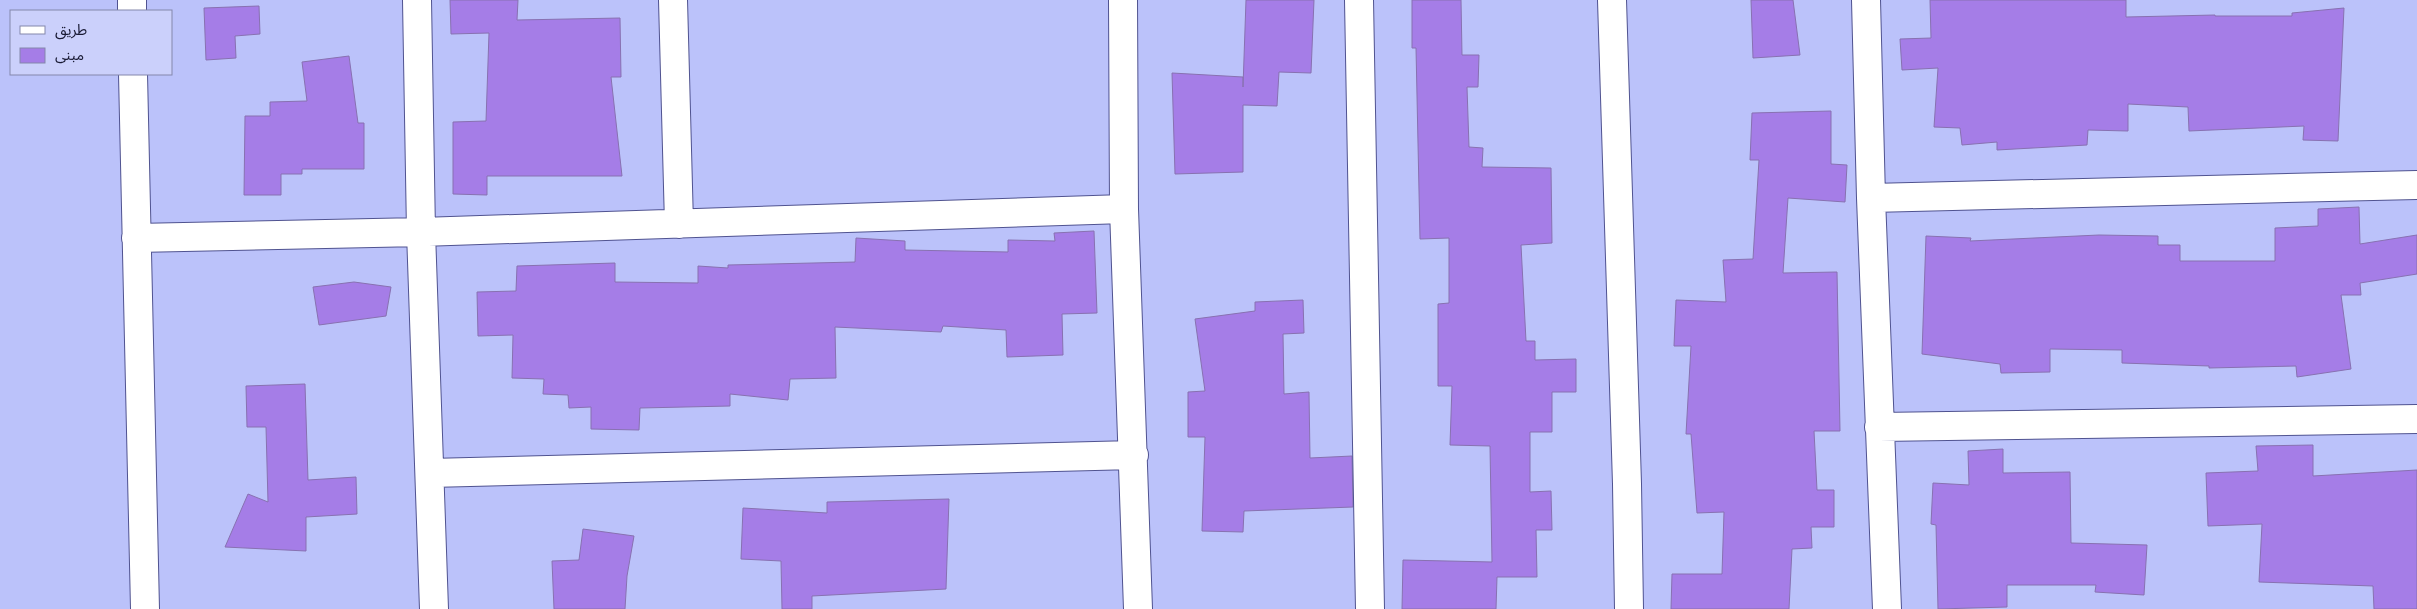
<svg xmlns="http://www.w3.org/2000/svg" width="2417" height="609" font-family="'Open Sans','Noto Sans Arabic',sans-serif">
<rect width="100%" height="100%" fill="#bbc2fa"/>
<path fill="#a57de7" stroke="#8871b1" d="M 450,0 L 518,0 L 517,20 L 620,18 L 621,77 L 611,77 L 622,176 L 487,176 L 487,195 L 453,194 L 453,122 L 486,121 L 489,33 L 451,34 Z
M 1246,0 L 1314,0 L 1311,73 L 1279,72 L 1277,106 L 1243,105 L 1243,172 L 1175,174 L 1172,73 L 1243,77 L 1243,87 Z
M 1412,0 L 1461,0 L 1462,55 L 1479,55 L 1478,87 L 1467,87 L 1469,147 L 1483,148 L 1482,167 L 1551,168 L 1552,243 L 1521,245 L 1526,341 L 1535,341 L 1535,360 L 1576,359 L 1576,392 L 1552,392 L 1552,432 L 1530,432 L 1530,492 L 1551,491 L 1552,530 L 1536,530 L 1537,577 L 1497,577 L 1496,609 L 1402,609 L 1403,560 L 1492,562 L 1490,446 L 1450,445 L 1452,386 L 1438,386 L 1438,304 L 1449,303 L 1449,238 L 1420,239 L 1416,48 L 1412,48 Z
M 1751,0 L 1793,0 L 1800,55 L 1753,58 Z
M 1930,0 L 2126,0 L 2126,17 L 2215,15 L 2215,16 L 2292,16 L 2292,13 L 2344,8 L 2338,141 L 2303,140 L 2304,126 L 2189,131 L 2188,107 L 2128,104 L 2128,131 L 2088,130 L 2087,145 L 1997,150 L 1997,142 L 1962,145 L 1960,128 L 1934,127 L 1938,68 L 1902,70 L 1900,39 L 1931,38 Z
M 259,6 L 260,34 L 235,36 L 236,58 L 206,60 L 204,8 Z
M 349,56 L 358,123 L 364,123 L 364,169 L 302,169 L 302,174 L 281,174 L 281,195 L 244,195 L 245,116 L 270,116 L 270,102 L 307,101 L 302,62 Z
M 1831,111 L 1831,164 L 1847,165 L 1845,202 L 1788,198 L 1783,273 L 1837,272 L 1840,431 L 1814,431 L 1817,490 L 1834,490 L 1834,527 L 1811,527 L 1812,548 L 1792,549 L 1789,609 L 1671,609 L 1672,574 L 1722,574 L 1724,512 L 1697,513 L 1691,434 L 1686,434 L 1691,346 L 1674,346 L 1676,300 L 1726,302 L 1723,260 L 1753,259 L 1759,160 L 1750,160 L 1752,113 Z
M 2359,207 L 2360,244 L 2417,235 L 2417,274 L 2360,283 L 2361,295 L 2341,295 L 2351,369 L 2297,377 L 2296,366 L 2209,368 L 2209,366 L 2122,363 L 2122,350 L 2050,349 L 2050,372 L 2001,373 L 2000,364 L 1922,354 L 1926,236 L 1971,238 L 1970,241 L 2099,235 L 2158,236 L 2158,245 L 2180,245 L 2180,261 L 2275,261 L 2275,228 L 2318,226 L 2318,209 Z
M 1094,231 L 1097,313 L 1062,314 L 1063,355 L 1007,357 L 1006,330 L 943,326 L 941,332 L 835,327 L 836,378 L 790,379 L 788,400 L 730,394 L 730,406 L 640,408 L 639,430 L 591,429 L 591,407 L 569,408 L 568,395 L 543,394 L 544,379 L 512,378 L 513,335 L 478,336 L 477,292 L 516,291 L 517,266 L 615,263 L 615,282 L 698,283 L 698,266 L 728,268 L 728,265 L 855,262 L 856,238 L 905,241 L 905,250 L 1008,252 L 1008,240 L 1055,241 L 1054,233 Z
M 354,282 L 391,287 L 386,316 L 319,325 L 313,287 Z
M 1303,300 L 1304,333 L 1283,334 L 1284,394 L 1309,392 L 1310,458 L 1352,456 L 1353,507 L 1244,511 L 1243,532 L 1202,531 L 1205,437 L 1188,437 L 1188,392 L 1205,391 L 1195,319 L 1255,311 L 1255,302 Z
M 305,384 L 308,480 L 356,477 L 357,514 L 306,517 L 306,551 L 225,547 L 248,494 L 268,502 L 266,427 L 247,427 L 246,386 Z
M 2313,445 L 2313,476 L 2417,470 L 2417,609 L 2374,609 L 2373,586 L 2259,582 L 2262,524 L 2208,526 L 2206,473 L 2258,471 L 2256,446 Z
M 2003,449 L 2003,473 L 2070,472 L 2071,543 L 2147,545 L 2144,595 L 2095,592 L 2096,585 L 2007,585 L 2007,607 L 1938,609 L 1936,525 L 1931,524 L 1933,483 L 1969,485 L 1968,451 Z
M 949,499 L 946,589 L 812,596 L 812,609 L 782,609 L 781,561 L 741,559 L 743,508 L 827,513 L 827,502 Z
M 583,529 L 634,536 L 627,576 L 625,609 L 554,609 L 552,561 L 579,560 Z"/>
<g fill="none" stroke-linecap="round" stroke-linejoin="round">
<defs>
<path id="minor" d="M 132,0 L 132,11
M 417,0 L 421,232 L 434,609
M 673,0 L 679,224
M 1123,0 L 1124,209 L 1138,609
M 1359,0 L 1370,609
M 1612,0 L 1627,484 L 1629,609
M 1866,0 L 1871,198 L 1887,609
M 133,74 L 145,609
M 1871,198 L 2417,185
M 136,238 L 421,232 L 1124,209
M 1879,427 L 2417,419
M 430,473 L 1134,455"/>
</defs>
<use href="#minor" stroke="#505390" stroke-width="30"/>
<use href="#minor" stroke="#fff" stroke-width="28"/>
</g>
<rect x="10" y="10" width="162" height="65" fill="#cbd0fb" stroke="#8487ab"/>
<rect x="20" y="26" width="25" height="8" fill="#ffffff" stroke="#8487ab"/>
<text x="55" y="35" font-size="15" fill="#191a34">طريق</text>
<rect x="20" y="48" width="25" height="15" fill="#a57de7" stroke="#8487ab"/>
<text x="55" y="60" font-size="15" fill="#191a34">مبنى</text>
</svg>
